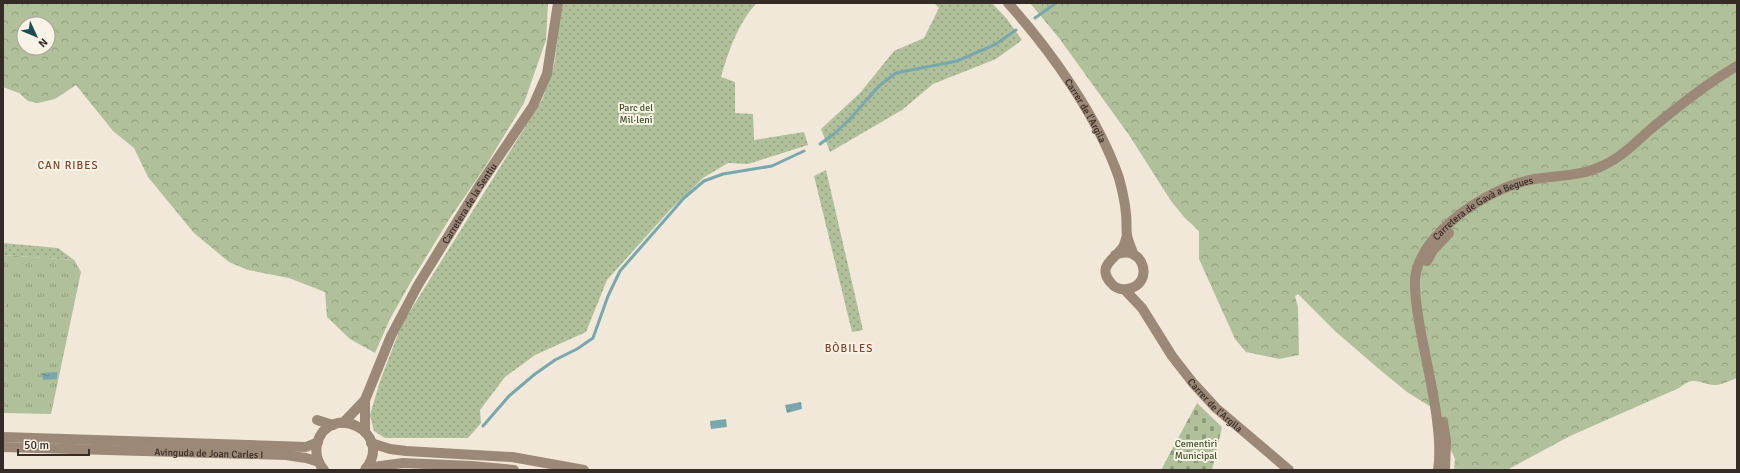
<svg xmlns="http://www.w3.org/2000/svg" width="1740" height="473" font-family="Signika,sans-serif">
<defs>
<pattern id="grass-tufts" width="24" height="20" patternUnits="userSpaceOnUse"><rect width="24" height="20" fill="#b0c09a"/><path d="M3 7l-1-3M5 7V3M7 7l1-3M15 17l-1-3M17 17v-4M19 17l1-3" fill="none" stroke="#909c7e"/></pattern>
<pattern id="forest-crowns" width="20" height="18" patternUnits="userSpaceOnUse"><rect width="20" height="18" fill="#b0c09a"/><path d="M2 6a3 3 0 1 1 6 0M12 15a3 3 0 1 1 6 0" fill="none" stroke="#909c7e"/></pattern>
<pattern id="cemetery-stones" width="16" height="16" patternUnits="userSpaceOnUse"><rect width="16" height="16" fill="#b0c09a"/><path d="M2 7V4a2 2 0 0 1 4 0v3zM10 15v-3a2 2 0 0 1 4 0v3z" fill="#909c7e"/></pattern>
<pattern id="park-dots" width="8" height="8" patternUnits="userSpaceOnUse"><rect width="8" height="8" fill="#b0c09a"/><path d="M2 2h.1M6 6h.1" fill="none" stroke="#909c7e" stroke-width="1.8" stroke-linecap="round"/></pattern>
<pattern id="water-ripples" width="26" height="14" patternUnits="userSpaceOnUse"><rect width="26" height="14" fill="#79a7ae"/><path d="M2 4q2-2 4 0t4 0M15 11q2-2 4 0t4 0" fill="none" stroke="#64888e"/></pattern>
</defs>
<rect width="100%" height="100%" fill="#f1e8da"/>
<path fill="url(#grass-tufts)" d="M 3,255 L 74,260 L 81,272 L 51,414 L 3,413 Z"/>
<path fill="url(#forest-crowns)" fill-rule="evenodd" d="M 3,3 L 548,3 L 546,40 L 524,103 L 485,167 L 450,218 L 412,280 L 390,319 L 375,353 L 350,339 L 327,317 L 325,292 L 289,278 L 248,270 L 229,262 L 194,233 L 148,177 L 134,148 L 113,131 L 76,85 L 55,99 L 38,103 L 28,101 L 19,93 L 3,87 ZM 24,24 L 48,24 L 48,48 L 24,48 Z
M 1030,3 L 1737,3 L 1737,378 C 1731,380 1722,385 1715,385 C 1698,384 1695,375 1679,388 L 1570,436 L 1507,470 L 1454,470 L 1455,459 L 1431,407 L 1407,392 L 1379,369 L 1336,332 L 1298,294 L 1295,296 L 1298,307 L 1299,355 L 1279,359 L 1246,352 L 1235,339 L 1199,259 L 1199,231 L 1184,217 L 1171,201 L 1129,135 L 1059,38 Z"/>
<path fill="url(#cemetery-stones)" d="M 1197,403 L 1222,427 L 1212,470 L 1161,470 Z"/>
<path fill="url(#park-dots)" d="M 562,3 L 757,3 C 739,21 728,52 721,77 L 735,82 L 735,113 L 753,114 L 754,140 L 804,132 L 808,145 L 748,164 L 728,163 L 703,178 L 669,211 L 607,280 L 586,332 L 535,355 L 505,377 L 480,410 L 481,423 L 468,438 L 385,438 L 374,431 L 370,415 L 380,381 L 402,324 L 542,100 L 554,66 Z
M 934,3 L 992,3 L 1007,19 L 1022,40 L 996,59 L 933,84 L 902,110 L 830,152 L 821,129 L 860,93 L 894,51 L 924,38 L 939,8 Z
M 826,170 L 863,330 L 852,332 L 814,176 Z
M 3,243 L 58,248 L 74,260 L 3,255 Z"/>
<path fill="#b0c09a" d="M 3,276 L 12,278 L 3,322 Z"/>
<path fill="url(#water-ripples)" d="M 57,372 L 57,379 L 43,380 L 42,373 Z
M 801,402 L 802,409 L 787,413 L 785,405 Z
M 726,419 L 727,427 L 711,429 L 710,421 Z"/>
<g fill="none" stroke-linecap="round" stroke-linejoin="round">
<path stroke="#79a7ae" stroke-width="3" d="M 1035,18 L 1056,3
M 820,144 L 834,134 L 850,119 L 879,86 L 896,73 L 957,61 L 996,44 L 1016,30
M 483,426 L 509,396 L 535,374 L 555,360 L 577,349 L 593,338 L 608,296 L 620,271 L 684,198 L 704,181 L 723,174 L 772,166 L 804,151"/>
<g stroke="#9c8877" stroke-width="10">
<path id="s1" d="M 1008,3 C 1051,51 1098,117 1119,178 C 1122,189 1125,203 1126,214 C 1127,221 1126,229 1127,235 C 1128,241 1131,247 1133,253"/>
<path d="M 1115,255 C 1145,242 1155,286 1127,289 C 1121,290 1115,288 1111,283 C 1096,266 1115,259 1123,247 C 1125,243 1126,239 1127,235"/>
<path d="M 1427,261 L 1433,250 L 1449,233"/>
<path id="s2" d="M 1125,290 L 1142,308 L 1172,356 L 1193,383 L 1216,408 L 1289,470"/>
<path d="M 365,400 L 365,432"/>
<path d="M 317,420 L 333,425"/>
<path d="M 1443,422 L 1446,441 L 1445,470"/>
<path id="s3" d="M 343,423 L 365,400 L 391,336 L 418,285 L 479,186 L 533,106 L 547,74 L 558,3"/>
<path d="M 3,437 L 306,447 L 318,442"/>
<path d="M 371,443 L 390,449 L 406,451 L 512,457 L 584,470"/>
<path id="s4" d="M 3,447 L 286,455 L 306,458 L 319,462"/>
<path d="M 366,468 L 403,463 L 472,466 L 514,470"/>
<path d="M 324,470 C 318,463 315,454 317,444 C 328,400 396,432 365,470"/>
<path id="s5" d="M 1438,470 C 1444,434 1428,370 1421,333 C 1418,315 1414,297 1415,279 C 1419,233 1489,188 1530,180 C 1555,175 1581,177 1604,165 C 1622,157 1637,141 1652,128 C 1679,106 1706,84 1737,66"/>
</g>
</g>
<g text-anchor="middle" stroke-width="4" stroke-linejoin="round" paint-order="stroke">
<g font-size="10" fill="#41532b" stroke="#f9f2e6">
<text x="636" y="111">Parc del<tspan x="636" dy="12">Mil·leni</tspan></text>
<text x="1196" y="447">Cementiri<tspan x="1196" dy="12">Municipal</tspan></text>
</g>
<g font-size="10" fill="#352c27" stroke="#f9f2e6">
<text dy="4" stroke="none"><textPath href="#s1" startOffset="133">Carrer de l'Argila</textPath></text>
<text dy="4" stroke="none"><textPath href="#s3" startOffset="255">Carretera de la Sentiu</textPath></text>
<text dy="4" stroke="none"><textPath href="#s5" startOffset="297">Carretera de Gavà a Begues</textPath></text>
<text dy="4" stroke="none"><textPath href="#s2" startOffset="147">Carrer de l'Argila</textPath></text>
<text dy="4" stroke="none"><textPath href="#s4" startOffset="206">Avinguda de Joan Carles I</textPath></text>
</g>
<g font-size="11" letter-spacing="1" fill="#834121" stroke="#f9f2e6">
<text x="68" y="169">CAN RIBES</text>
<text x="849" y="352">BÒBILES</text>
</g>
</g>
<rect width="1740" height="473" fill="none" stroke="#352c27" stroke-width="8"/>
<g transform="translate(36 36) rotate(134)"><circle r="19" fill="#f9f2e6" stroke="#aba39a"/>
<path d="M0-3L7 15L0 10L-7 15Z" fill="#1d4d56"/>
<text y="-6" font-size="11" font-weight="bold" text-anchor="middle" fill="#352c27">N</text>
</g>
<path d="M18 449v6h71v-6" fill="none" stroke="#352c27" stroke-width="2"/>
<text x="24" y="449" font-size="12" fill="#352c27" stroke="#f9f2e6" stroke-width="3" paint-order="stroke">50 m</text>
</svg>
